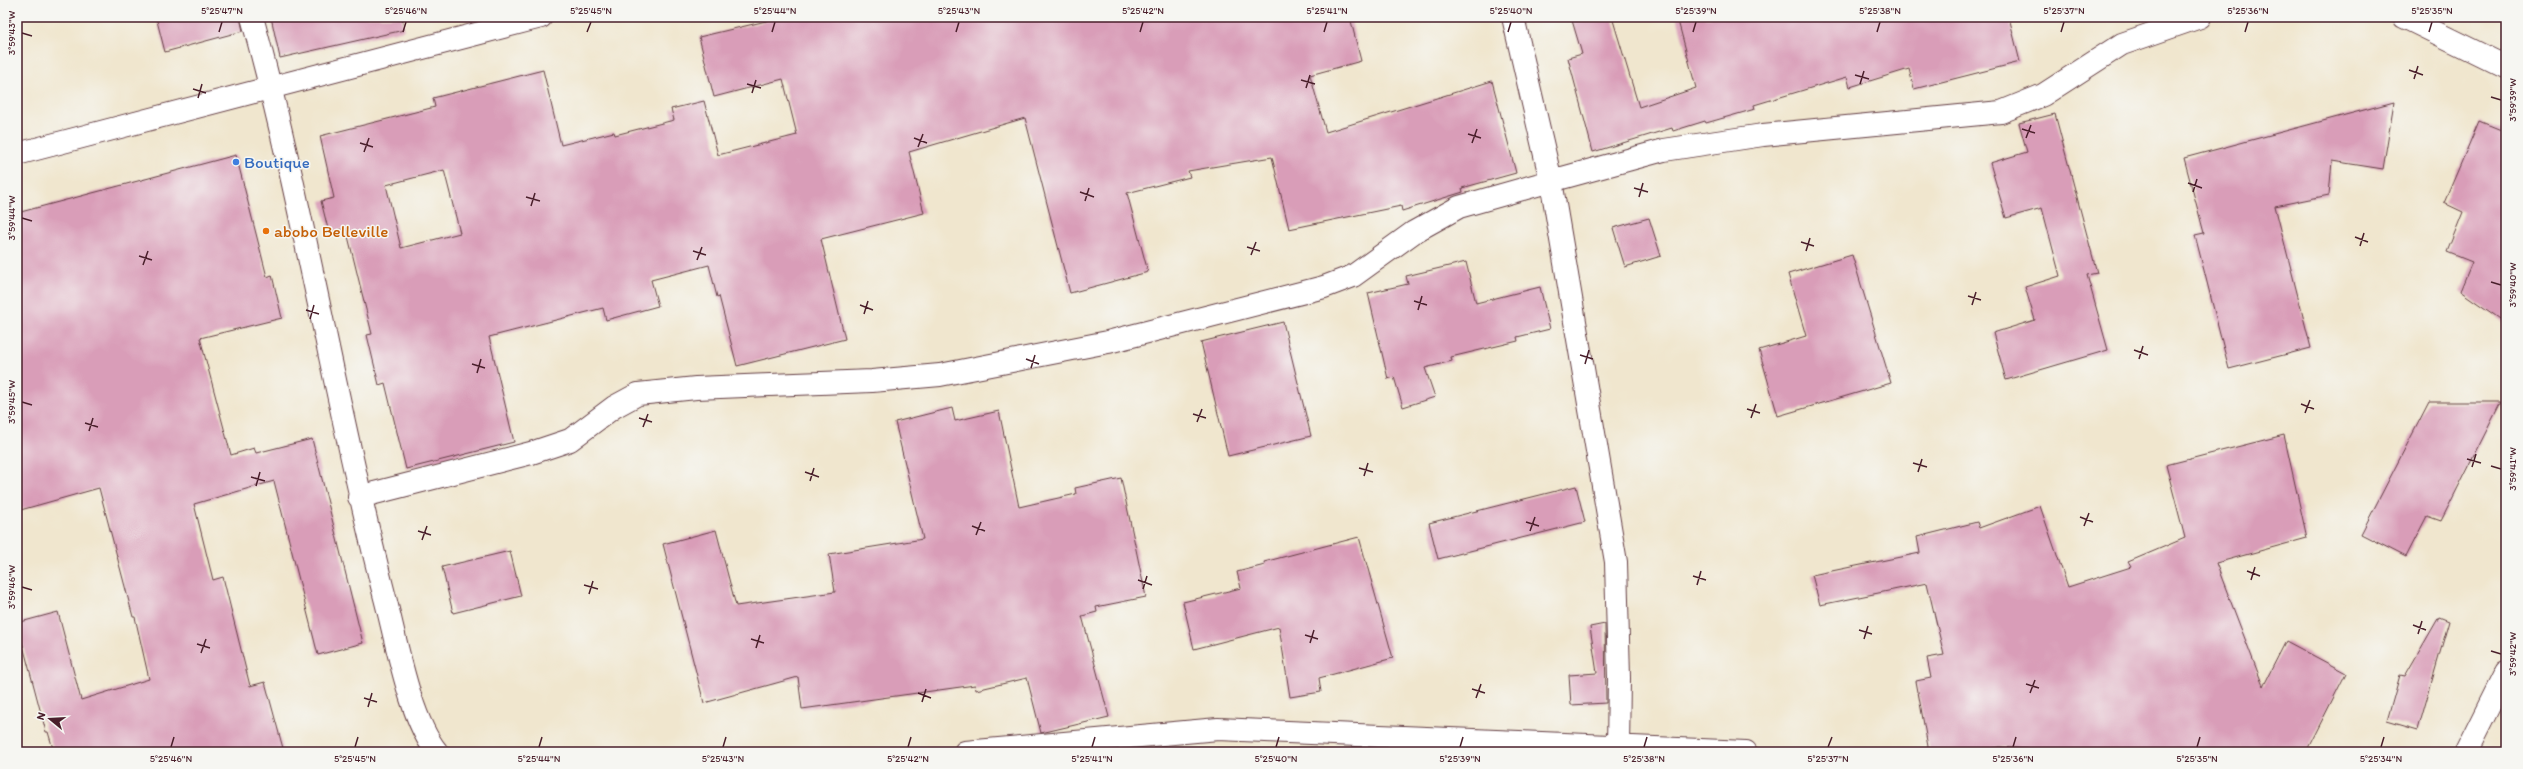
<svg xmlns="http://www.w3.org/2000/svg" width="2523" height="769" font-family="Itim,sans-serif">
<rect width="100%" height="100%" fill="#f6f6f2"/>
<filter id="ink" filterUnits="userSpaceOnUse"><feTurbulence type="fractalNoise" baseFrequency=".025" numOctaves="2"/><feDisplacementMap in="SourceGraphic" scale="8" xChannelSelector="R" yChannelSelector="G"/><feConvolveMatrix kernelMatrix="1 2 1 2 8 2 1 2 1" color-interpolation-filters="sRGB"/></filter>
<filter id="wash" filterUnits="userSpaceOnUse"><feTurbulence type="fractalNoise" baseFrequency=".012" numOctaves="4" result="noise"/><feDisplacementMap in="SourceGraphic" scale="16" xChannelSelector="R" yChannelSelector="G"/><feGaussianBlur stdDeviation="0.9" result="paint"/><feColorMatrix in="noise" values="0 0 0 0 0 0 0 0 0 0 0 0 0 0 0 0 0 1.4 0 .05"/><feComposite in="paint" operator="in"/></filter>
<g filter="url(#wash)">
<rect width="100%" height="100%" fill="#f0e6ce"/>
<g id="blocks">
<path fill="#d99db8" fill-rule="evenodd" d="M 156,17 L 240,17 L 243,31 L 165,52 Z
M 271,17 L 402,17 L 404,30 L 280,58 Z
M 783,17 L 1350,17 L 1361,61 L 1310,75 L 1326,132 L 1492,81 L 1516,173 L 1462,188 L 1463,192 L 1402,211 L 1401,206 L 1289,229 L 1272,157 L 1188,171 L 1190,177 L 1127,193 L 1148,272 L 1070,293 L 1025,118 L 909,152 L 924,213 L 821,239 L 845,339 L 737,366 L 719,296 L 717,297 L 709,265 L 651,280 L 658,306 L 606,320 L 603,308 L 489,337 L 514,442 L 406,469 L 385,383 L 379,385 L 367,335 L 372,334 L 346,228 L 329,233 L 321,201 L 334,198 L 320,136 L 435,107 L 433,98 L 543,70 L 561,145 L 614,132 L 615,135 L 674,120 L 671,109 L 704,101 L 718,155 L 797,135 L 783,79 L 714,97 L 699,37 ZM 444,170 L 460,233 L 401,248 L 386,185 Z
M 1571,17 L 1612,17 L 1639,107 L 1696,88 L 1677,17 L 2009,17 L 2020,62 L 1914,89 L 1909,69 L 1850,87 L 1847,77 L 1754,105 L 1755,109 L 1706,123 L 1705,121 L 1673,131 L 1672,128 L 1593,152 L 1568,58 L 1582,54 Z
M 2394,102 L 2383,169 L 2332,161 L 2329,195 L 2275,206 L 2311,348 L 2229,369 L 2195,235 L 2204,233 L 2184,158 Z
M 2055,114 L 2097,273 L 2087,275 L 2108,350 L 2006,380 L 1993,333 L 2035,320 L 2025,287 L 2060,276 L 2042,208 L 2006,218 L 1990,163 L 2027,152 L 2019,123 Z
M 2479,121 L 2506,132 L 2506,323 L 2460,291 L 2472,262 L 2447,252 L 2463,212 L 2444,203 Z
M 236,155 L 267,277 L 272,275 L 282,318 L 200,338 L 231,455 L 254,448 L 256,453 L 312,439 L 363,643 L 318,655 L 274,481 L 194,504 L 213,580 L 223,577 L 250,686 L 265,682 L 284,752 L 54,752 L 48,732 L 46,732 L 17,623 L 58,612 L 81,700 L 149,679 L 135,617 L 133,617 L 99,488 L 17,511 L 17,213 Z
M 1649,218 L 1661,256 L 1625,267 L 1613,228 Z
M 1852,255 L 1891,383 L 1778,416 L 1759,350 L 1806,336 L 1788,274 Z
M 1466,262 L 1476,303 L 1540,287 L 1550,329 L 1517,337 L 1518,341 L 1451,357 L 1452,361 L 1425,368 L 1435,397 L 1403,407 L 1394,377 L 1388,379 L 1368,293 L 1408,284 L 1406,276 Z
M 1283,322 L 1311,436 L 1228,456 L 1201,342 Z
M 2429,402 L 2501,402 L 2441,521 L 2427,516 L 2406,557 L 2361,534 Z
M 952,408 L 955,421 L 999,411 L 1019,507 L 1076,494 L 1075,488 L 1121,478 L 1146,597 L 1096,607 L 1097,612 L 1082,616 L 1109,717 L 1041,733 L 1027,678 L 976,690 L 975,685 L 802,709 L 798,677 L 704,703 L 663,544 L 716,530 L 736,606 L 835,592 L 829,554 L 923,539 L 895,422 Z
M 2284,435 L 2307,538 L 2216,563 L 2263,686 L 2286,641 L 2346,673 L 2306,752 L 2067,752 L 2000,747 L 1973,752 L 1929,752 L 1916,681 L 1931,678 L 1927,658 L 1944,655 L 1927,583 L 1820,605 L 1812,575 L 1920,553 L 1917,537 L 1977,522 L 1979,528 L 2040,506 L 2068,587 L 2131,567 L 2128,562 L 2185,538 L 2166,465 Z
M 1576,486 L 1585,522 L 1438,559 L 1429,523 Z
M 1359,537 L 1393,658 L 1319,678 L 1321,692 L 1290,697 L 1279,627 L 1194,649 L 1183,602 L 1241,588 L 1237,572 L 1265,565 L 1264,562 Z
M 510,551 L 521,596 L 453,613 L 442,567 Z
M 2439,617 L 2449,621 L 2418,730 L 2387,721 L 2400,675 L 2405,676 Z
M 1605,624 L 1606,703 L 1571,705 L 1569,675 L 1597,673 L 1590,627 Z"/>
</g>
</g>
<g filter="url(#ink)">
<use href="#blocks" fill-opacity="0" stroke="#633d43" stroke-width="1"/>
<g fill="none" stroke-linecap="round" stroke-linejoin="round">
<defs>
<path id="minor" d="M 252,17 C 304,207 335,403 384,594 C 396,638 409,718 437,752
M 1513,17 L 1551,181 L 1664,150 L 1763,135 L 2001,112 L 2043,95 L 2122,44 L 2200,17
M 2404,17 L 2506,67
M 17,154 L 541,17
M 359,497 L 531,453 L 570,440 L 614,407 L 638,394 L 696,388 L 872,381 L 940,375 L 1108,342 L 1324,287 L 1353,276 L 1414,232 L 1459,207 L 1551,181 L 1616,562 L 1619,678 L 1618,748
M 965,752 L 1218,729 L 1746,752
M 2466,752 L 2506,672"/>
</defs>
<use href="#minor" stroke="#633d43" stroke-width="24"/>
<use href="#minor" stroke="#fff" stroke-width="22"/>
</g>
</g>
<path fill="none" stroke="#4a1f2b" stroke-width="1.5" d="M 219,32 L 222,22M 403,32 L 406,22M 587,32 L 591,22M 772,32 L 775,22M 956,32 L 959,22M 1140,32 L 1143,22M 1324,32 L 1327,22M 1508,32 L 1511,22M 1693,32 L 1696,22M 1877,32 L 1880,22M 2061,32 L 2064,22M 2245,32 L 2248,22M 2429,32 L 2432,22M 22,33 L 32,36M 2409,70 L 2423,75M 1855,75 L 1869,79M 2414,79 L 2418,66M 1301,80 L 1315,84M 747,84 L 761,88M 1860,84 L 1864,71M 1306,88 L 1310,75M 193,89 L 206,93M 752,93 L 756,80M 2491,97 L 2501,100M 198,98 L 202,84M 2022,129 L 2035,133M 1468,134 L 1481,138M 914,138 L 927,143M 2026,138 L 2031,125M 360,143 L 373,147M 1472,143 L 1477,129M 918,147 L 923,134M 364,152 L 369,138M 2188,183 L 2202,188M 1634,188 L 1648,192M 1080,192 L 1094,197M 2193,192 L 2197,179M 526,197 L 540,201M 1639,197 L 1643,183M 1085,201 L 1089,188M 531,206 L 535,193M 22,218 L 32,221M 2355,237 L 2368,242M 1801,242 L 1814,246M 2360,246 L 2364,233M 1247,247 L 1260,251M 693,251 L 706,255M 1806,251 L 1810,238M 1251,255 L 1256,242M 139,256 L 152,260M 697,260 L 702,247M 143,265 L 148,251M 2491,282 L 2501,285M 1968,296 L 1981,300M 1414,301 L 1427,305M 860,305 L 873,310M 1972,305 L 1976,292M 306,310 L 319,314M 1418,310 L 1422,296M 864,314 L 868,301M 310,319 L 314,305M 2134,350 L 2148,355M 1580,355 L 1593,359M 1026,359 L 1039,364M 2139,359 L 2143,346M 472,364 L 485,368M 1585,364 L 1589,350M 1031,368 L 1035,355M 477,373 L 481,359M 22,402 L 32,405M 2301,404 L 2314,409M 1747,409 L 1760,413M 2305,413 L 2310,400M 1193,414 L 1206,418M 639,418 L 652,422M 1751,418 L 1756,404M 1197,422 L 1202,409M 85,423 L 98,427M 643,427 L 648,414M 89,431 L 93,418M 2467,459 L 2481,463M 1913,463 L 1927,467M 2491,466 L 2501,469M 2472,467 L 2476,454M 1359,468 L 1373,472M 805,472 L 819,477M 1918,472 L 1922,459M 1364,476 L 1368,463M 251,477 L 265,481M 810,481 L 814,468M 256,486 L 260,472M 2080,517 L 2093,522M 1526,522 L 1539,526M 972,526 L 985,531M 2084,526 L 2089,513M 418,531 L 431,535M 1530,531 L 1535,517M 976,535 L 981,522M 422,540 L 427,526M 2247,571 L 2260,576M 1693,576 L 1706,580M 1138,580 L 1152,585M 2251,580 L 2255,567M 584,585 L 598,589M 1697,585 L 1701,571M 22,587 L 32,590M 1143,589 L 1147,576M 589,594 L 593,581M 2413,625 L 2426,630M 1859,630 L 1872,634M 2418,634 L 2422,621M 1305,635 L 1318,639M 751,639 L 764,643M 1864,639 L 1868,626M 1310,643 L 1314,630M 197,644 L 210,648M 756,648 L 760,635M 2491,651 L 2501,654M 201,653 L 206,639M 2026,684 L 2039,688M 1472,689 L 1485,693M 918,693 L 931,698M 2030,693 L 2035,680M 364,698 L 377,702M 1476,698 L 1481,684M 922,702 L 926,689M 368,707 L 372,693M 171,747 L 174,737M 355,747 L 358,737M 539,747 L 542,737M 723,747 L 726,737M 908,747 L 911,737M 1092,747 L 1095,737M 1276,747 L 1279,737M 1460,747 L 1463,737M 1644,747 L 1647,737M 1828,747 L 1832,737M 2013,747 L 2016,737M 2197,747 L 2200,737M 2381,747 L 2384,737"/>
<circle fill="#3f7fe0" stroke="#f6f6f2" stroke-width="1.5" cx="236" cy="162" r="4"/>
<circle fill="#e8710a" stroke="#f6f6f2" stroke-width="1.5" cx="266" cy="231" r="4"/>
<g text-anchor="middle" stroke-width="3" stroke-linejoin="round" paint-order="stroke">
<g font-size="17" fill="#366cbe" stroke="#f6f6f2" text-anchor="start">
<text x="244" y="168">Boutique</text>
</g>
<g font-size="17" fill="#c56008" stroke="#f6f6f2" text-anchor="start">
<text x="274" y="237">abobo Belleville</text>
</g>
</g>
<rect width="2523" height="769" fill="none" stroke="#f6f6f2" stroke-width="44"/>
<g transform="translate(50 719) rotate(288)" stroke="#f6f6f2" stroke-width="3" paint-order="stroke">
<path d="M0-3L7 15L0 10L-7 15Z" fill="#4a1f2b"/>
<text y="-6" font-size="11" font-weight="bold" text-anchor="middle" fill="#4a1f2b">N</text>
</g>
<rect x="22" y="22" width="2479" height="725" fill="none" stroke="#4a1f2b" stroke-width="1.5"/>
<g font-size="10" text-anchor="middle" fill="#4a1f2b">
<text x="222" y="14">5°25'47"N</text>
<text x="406" y="14">5°25'46"N</text>
<text x="591" y="14">5°25'45"N</text>
<text x="775" y="14">5°25'44"N</text>
<text x="959" y="14">5°25'43"N</text>
<text x="1143" y="14">5°25'42"N</text>
<text x="1327" y="14">5°25'41"N</text>
<text x="1511" y="14">5°25'40"N</text>
<text x="1696" y="14">5°25'39"N</text>
<text x="1880" y="14">5°25'38"N</text>
<text x="2064" y="14">5°25'37"N</text>
<text x="2248" y="14">5°25'36"N</text>
<text x="2432" y="14">5°25'35"N</text>
<text transform="translate(11 33) rotate(-90)" y="4">3°59'43"W</text>
<text transform="translate(2512 100) rotate(-90)" y="4">3°59'39"W</text>
<text transform="translate(11 218) rotate(-90)" y="4">3°59'44"W</text>
<text transform="translate(2512 285) rotate(-90)" y="4">3°59'40"W</text>
<text transform="translate(11 402) rotate(-90)" y="4">3°59'45"W</text>
<text transform="translate(2512 469) rotate(-90)" y="4">3°59'41"W</text>
<text transform="translate(11 587) rotate(-90)" y="4">3°59'46"W</text>
<text transform="translate(2512 654) rotate(-90)" y="4">3°59'42"W</text>
<text x="171" y="762">5°25'46"N</text>
<text x="355" y="762">5°25'45"N</text>
<text x="539" y="762">5°25'44"N</text>
<text x="723" y="762">5°25'43"N</text>
<text x="908" y="762">5°25'42"N</text>
<text x="1092" y="762">5°25'41"N</text>
<text x="1276" y="762">5°25'40"N</text>
<text x="1460" y="762">5°25'39"N</text>
<text x="1644" y="762">5°25'38"N</text>
<text x="1828" y="762">5°25'37"N</text>
<text x="2013" y="762">5°25'36"N</text>
<text x="2197" y="762">5°25'35"N</text>
<text x="2381" y="762">5°25'34"N</text>
</g>
</svg>
